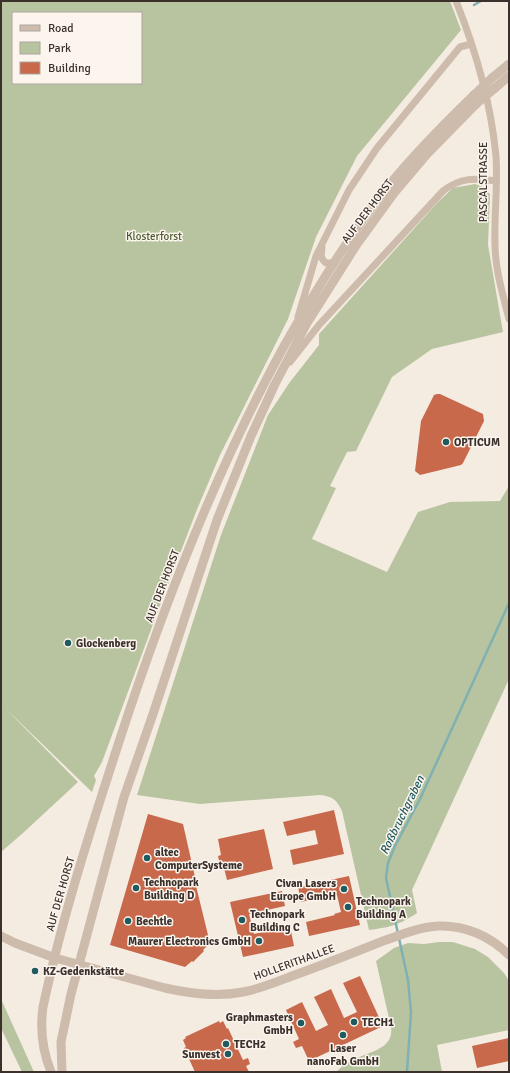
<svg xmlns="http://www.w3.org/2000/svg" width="510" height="1073" font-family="Signika,sans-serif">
<rect width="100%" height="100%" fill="#f4ebe1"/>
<path fill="#b8c4a0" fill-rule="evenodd" d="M 1,1 L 450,1 L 461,30 L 357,156 L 316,237 L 288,319 L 220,455 L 196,512 L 159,608 L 102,762 L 94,776 L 96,780 L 92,792 L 5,708 L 78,782 L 23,833 L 1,852 ZM 13,13 L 141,13 L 141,83 L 13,83 Z
M 475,184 L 483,187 L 490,194 L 488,245 L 503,332 L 432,349 L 392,377 L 356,451 L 347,452 L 330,486 L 336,488 L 312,539 L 387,572 L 418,512 L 450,502 L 500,501 L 509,486 L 509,679 L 412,890 L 417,913 C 399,925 391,927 369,930 L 342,811 C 337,800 332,796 320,795 L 200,804 L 137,795 L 221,535 L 268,415 L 290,382 L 319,345 L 319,334 L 438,202 L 453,188 Z
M 439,942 L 453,942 L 475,949 L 488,957 L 504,973 L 509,981 L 509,1030 L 437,1045 L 442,1072 L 336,1072 C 342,1066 349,1061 357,1058 C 372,1051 394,1048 391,1027 L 376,961 L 394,948 L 408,943 L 424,944 Z
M 1,999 L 34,1072 L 22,1072 L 1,1028 Z"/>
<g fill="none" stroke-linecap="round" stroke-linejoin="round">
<path stroke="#7fb0b2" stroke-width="2.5" d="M 474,5 L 481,1
M 407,1072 L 411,1012 L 408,980 L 386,878 L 388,863 L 395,846 L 420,799 L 509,603"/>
</g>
<path fill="#c8694b" d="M 437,394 L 440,394 L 483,414 L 484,421 L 463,463 L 461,465 L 420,475 L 415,471 L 421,421 L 434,395 Z
M 334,810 L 344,854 L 293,865 L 290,850 L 318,844 L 315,830 L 287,836 L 283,822 Z
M 148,814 L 183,824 L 197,886 L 196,886 L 210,943 L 203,950 L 204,951 L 193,962 L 192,961 L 185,967 L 110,945 Z
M 264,829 L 273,869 L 227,880 L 223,864 L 220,865 L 218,856 L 221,855 L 218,839 Z
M 349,876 L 360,925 L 309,936 L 306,922 L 335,915 L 334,914 L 341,912 L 337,895 L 330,897 L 330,895 L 301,902 L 298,887 Z
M 282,891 L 285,906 L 249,914 L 254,934 L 290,926 L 294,946 L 243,957 L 230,902 Z
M 360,976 L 383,1026 L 309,1061 L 302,1046 L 296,1048 L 293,1042 L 299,1039 L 286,1010 L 302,1002 L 316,1031 L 328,1025 L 314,997 L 331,989 L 344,1018 L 357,1012 L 343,983 Z
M 219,1021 L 220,1023 L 223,1021 L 227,1029 L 228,1028 L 243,1060 L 248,1058 L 250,1064 L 246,1066 L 249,1072 L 195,1072 L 184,1048 L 186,1047 L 183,1040 L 186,1038 L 185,1037 Z
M 509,1038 L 509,1061 L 477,1068 L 472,1046 Z"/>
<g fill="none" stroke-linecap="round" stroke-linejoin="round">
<path stroke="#cdbbac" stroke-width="7" d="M 456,1 C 476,51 491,103 496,156 C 498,186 494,215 495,244 C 495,269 503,295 509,319
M 322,248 C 321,255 320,258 326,263 L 333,263
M 298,317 L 316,256 L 349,190 L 377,148 L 460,47 L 471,44
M 290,362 L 319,325 L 443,191 C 461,177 475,178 496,181"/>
<path stroke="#cdbbac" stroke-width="9" d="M 492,78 L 509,64
M 495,88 L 509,76
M 1,936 L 15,943 L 55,958 L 165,988 C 191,994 217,997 243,992 C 260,989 276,982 292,976 C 323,965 353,953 383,941 C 401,935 419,927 438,926 C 465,925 490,936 509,955
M 51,1072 C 43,1052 40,1028 43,1007 C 62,918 90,831 118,745 C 162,609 214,474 283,348 C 314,293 347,238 386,189 C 413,155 443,125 474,95
M 62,1072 L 61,1042 L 71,994 L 124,797 L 153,714 L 217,520 L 251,436 L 275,384 L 307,323 L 357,244 L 394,193 L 427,154 L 476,104"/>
<path stroke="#cdbbac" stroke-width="9" d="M 474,95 L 492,78
M 476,104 L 495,88"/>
</g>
<g fill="#1f5a5e" stroke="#fbf5ee" stroke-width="1.5">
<circle cx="446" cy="442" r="4"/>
<circle cx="68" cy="643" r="4"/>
<circle cx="147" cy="858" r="4"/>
<circle cx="136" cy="888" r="4"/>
<circle cx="344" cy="889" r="4"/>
<circle cx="348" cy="907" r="4"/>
<circle cx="242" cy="920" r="4"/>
<circle cx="128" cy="921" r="4"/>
<circle cx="259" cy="941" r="4"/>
<circle cx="35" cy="971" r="4"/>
<circle cx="354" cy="1022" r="4"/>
<circle cx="301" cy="1023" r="4"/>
<circle cx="343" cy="1035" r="4"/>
<circle cx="226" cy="1044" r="4"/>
<circle cx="228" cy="1054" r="4"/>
</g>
<g text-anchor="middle" stroke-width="3" stroke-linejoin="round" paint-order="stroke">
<g font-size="11" fill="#3b302b" stroke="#fbf5ee">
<text transform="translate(483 182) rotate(-90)" y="4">PASCALSTRASSE</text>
<text transform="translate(367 211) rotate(-53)" y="4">AUF DER HORST</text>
<text transform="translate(162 586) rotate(-69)" y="4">AUF DER HORST</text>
<text transform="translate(60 894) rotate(-74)" y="4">AUF DER HORST</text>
<text transform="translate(294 962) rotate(-20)" y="4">HOLLERITHALLEE</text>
</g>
<g font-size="11" fill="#4a5a2e" stroke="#fbf5ee">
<text x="154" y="240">Klosterforst</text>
</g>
<g font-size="11" font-weight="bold" fill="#3b302b" stroke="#fbf5ee" text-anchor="start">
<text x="454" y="446">OPTICUM</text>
<text x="76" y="647">Glockenberg</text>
<text x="155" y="856">altec<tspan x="155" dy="13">ComputerSysteme</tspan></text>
<text x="144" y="886">Technopark<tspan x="144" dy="13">Building D</tspan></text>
<text x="336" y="887" text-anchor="end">Civan Lasers<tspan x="336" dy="13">Europe GmbH</tspan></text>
<text x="356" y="905">Technopark<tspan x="356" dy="13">Building A</tspan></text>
<text x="250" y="918">Technopark<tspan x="250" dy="13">Building C</tspan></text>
<text x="136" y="925">Bechtle</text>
<text x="251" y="945" text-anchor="end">Maurer Electronics GmbH</text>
<text x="43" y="975">KZ-Gedenkstätte</text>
<text x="293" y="1021" text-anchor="end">Graphmasters<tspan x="293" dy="13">GmbH</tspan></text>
<text x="362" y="1026">TECH1</text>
<text x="234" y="1048">TECH2</text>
<text x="343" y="1052" text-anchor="middle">Laser<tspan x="343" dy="13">nanoFab GmbH</tspan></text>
<text x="220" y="1058" text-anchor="end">Sunvest</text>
</g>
<g font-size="12" font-style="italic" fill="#1f5a5e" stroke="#fbf5ee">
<text transform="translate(402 815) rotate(-64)" y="4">Roßbruchgraben</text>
</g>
</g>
<rect width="510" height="1073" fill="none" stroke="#3b302b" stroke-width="4"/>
<rect x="12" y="12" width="130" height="72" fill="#fbf5ee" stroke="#aea6a0"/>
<rect x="20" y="25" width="20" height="6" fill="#cdbbac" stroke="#aea6a0"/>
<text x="48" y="32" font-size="12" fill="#3b302b">Road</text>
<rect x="20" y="42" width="20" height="12" fill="#b8c4a0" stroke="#aea6a0"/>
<text x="48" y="52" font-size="12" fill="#3b302b">Park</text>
<rect x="20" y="62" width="20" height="12" fill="#c8694b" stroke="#aea6a0"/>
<text x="48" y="72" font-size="12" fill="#3b302b">Building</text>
</svg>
